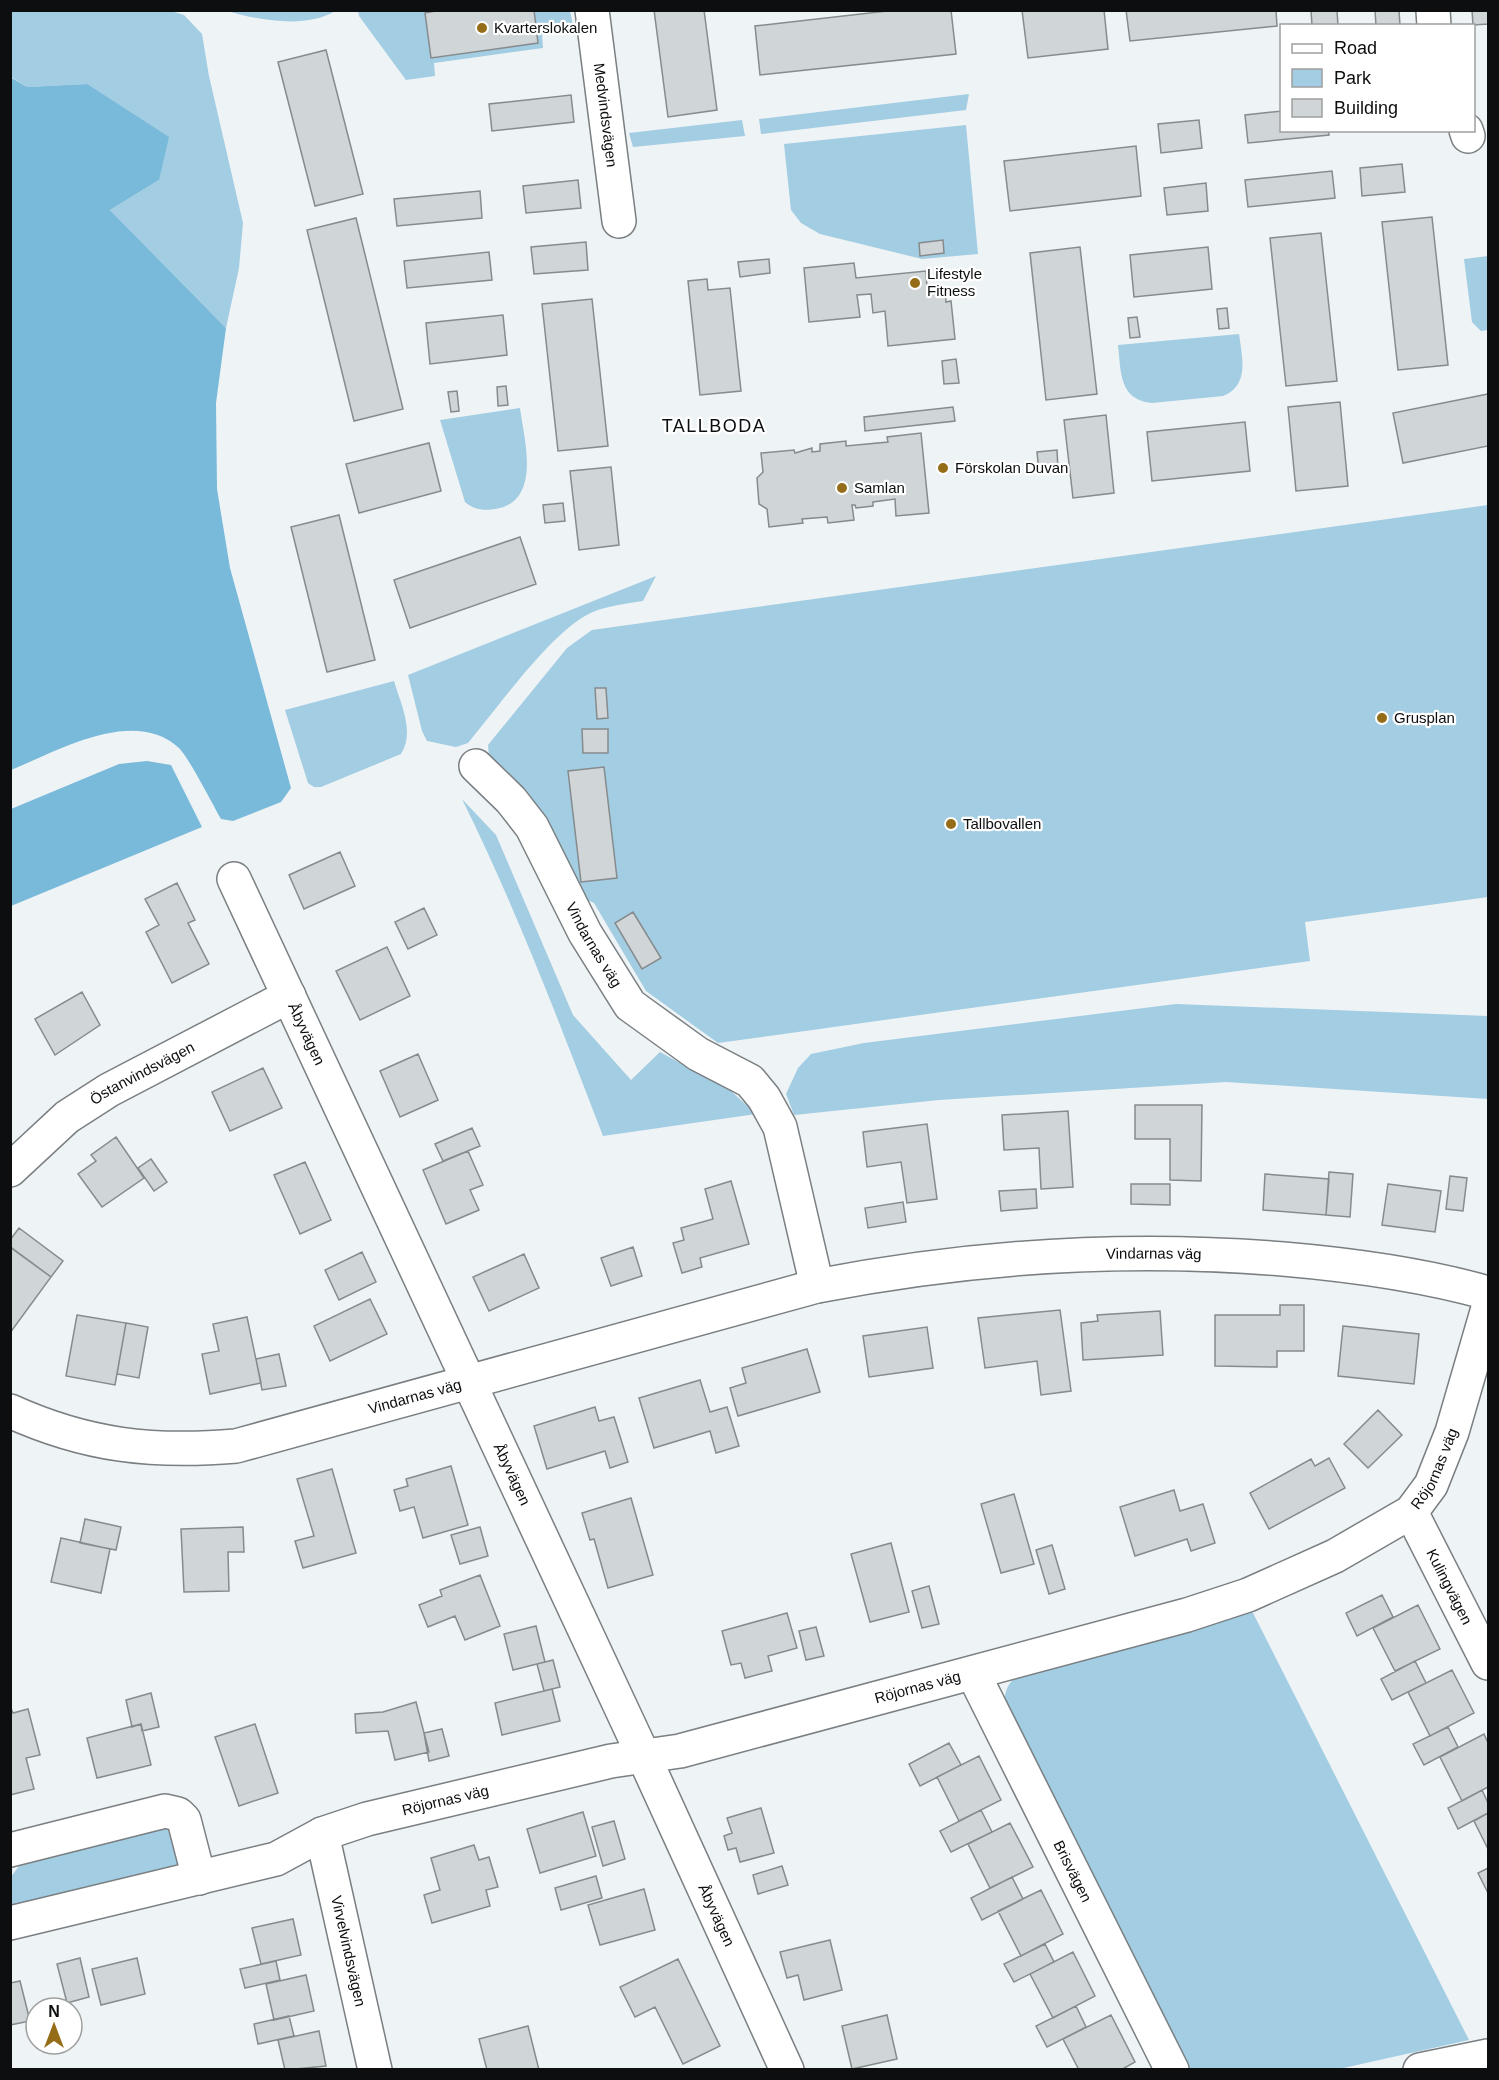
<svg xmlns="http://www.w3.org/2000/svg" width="1499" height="2080" font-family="Helvetica,sans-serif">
<rect width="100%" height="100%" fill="#eef3f6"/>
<path fill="#a3cde2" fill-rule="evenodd" d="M 10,11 L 171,11 L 184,15 L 202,34 L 209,76 L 243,223 L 239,268 L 226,328 L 110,210 L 159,180 L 87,84 L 27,87 L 11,77 Z
M 227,11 L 335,11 C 306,29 258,20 227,11 Z
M 358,11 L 570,11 L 574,30 L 542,35 L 543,48 L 434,63 L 435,76 L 406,80 L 359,16 Z
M 969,94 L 966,110 L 761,134 L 759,119 Z
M 742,120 L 745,136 L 633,147 L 629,133 Z
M 966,125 L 978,254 L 922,259 L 820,234 L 801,223 L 791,210 L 784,144 Z
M 1488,256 L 1488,330 L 1481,331 L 1472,322 L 1464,259 Z
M 1239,334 C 1242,357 1250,385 1223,396 L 1152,403 C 1119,400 1121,372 1118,345 Z
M 520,408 C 524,439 541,497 500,508 C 487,511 475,511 465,502 L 440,420 Z
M 1488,505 L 1488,897 L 1305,922 L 1310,961 L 718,1043 L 646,991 L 594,903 L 585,899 L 489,756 L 488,745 L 567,648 L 592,630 ZM 604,767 L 617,877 L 617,878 L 568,771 Z
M 656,576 L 643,601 C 624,604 602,606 585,616 C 547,638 498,707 468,743 L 456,747 L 427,741 L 422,731 L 408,675 Z
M 394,681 C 401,705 415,732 401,754 L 321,787 L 314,787 L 308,783 L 285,710 Z
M 462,799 L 496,835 L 573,1015 L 631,1080 L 660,1052 L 731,1091 L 756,1114 L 603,1136 C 559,1022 516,908 462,799 Z
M 1176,1004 L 1488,1016 L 1488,1099 L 1226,1082 L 939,1100 L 794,1115 L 786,1094 L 798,1068 L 811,1054 L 864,1043 Z
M 1251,1609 L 1469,2040 L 1339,2069 L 1186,2069 L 1004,1705 C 1005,1689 1008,1682 1021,1673 Z
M 166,1824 L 174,1831 L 181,1867 L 12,1909 L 10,1878 L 26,1857 Z"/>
<path fill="#79b9d9" d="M 10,77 L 27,87 L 87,84 L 169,137 L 159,180 L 110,210 L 226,328 L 216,403 L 217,489 L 230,568 L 291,788 L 281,802 L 233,821 L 221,819 C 212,803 189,758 179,748 C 134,706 57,751 11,770 Z
M 147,761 L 171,765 L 202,827 L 11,906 L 11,809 L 119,764 Z"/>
<path fill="#d0d5d7" stroke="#868b8d" stroke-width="1.5" d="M 441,10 L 534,10 L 538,43 L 431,58 L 425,13 Z
M 654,10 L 704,10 L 717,110 L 668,117 Z
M 896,10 L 951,10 L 956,54 L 760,75 L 755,26 Z
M 1022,10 L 1104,10 L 1108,49 L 1028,58 Z
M 1126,10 L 1276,10 L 1277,26 L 1130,41 Z
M 1311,10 L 1337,10 L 1338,26 L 1312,26 Z
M 1375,10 L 1399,10 L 1400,26 L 1376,26 Z
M 1472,10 L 1488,10 L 1488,24 L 1473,25 Z
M 326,50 L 363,194 L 315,206 L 278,62 Z
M 571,95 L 574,122 L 492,131 L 489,104 Z
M 1282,111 L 1282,130 L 1328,130 L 1329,135 L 1248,143 L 1245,115 Z
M 1199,120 L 1202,148 L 1161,153 L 1158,124 Z
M 1136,146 L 1141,196 L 1010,211 L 1004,161 Z
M 1402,164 L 1405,192 L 1362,196 L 1360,168 Z
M 1332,171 L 1335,198 L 1248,207 L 1245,180 Z
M 578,180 L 581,208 L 526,213 L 523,186 Z
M 1206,183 L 1208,211 L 1167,215 L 1164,188 Z
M 480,191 L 482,218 L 397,226 L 394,199 Z
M 1432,217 L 1448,365 L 1398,370 L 1382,222 Z
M 356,218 L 403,409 L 354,421 L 307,230 Z
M 1321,233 L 1337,381 L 1286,386 L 1270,238 Z
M 943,240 L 944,253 L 920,256 L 919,243 Z
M 586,242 L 588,270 L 534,274 L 531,247 Z
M 1080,247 L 1097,394 L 1046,400 L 1030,253 Z
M 1208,247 L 1212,289 L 1134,297 L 1130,255 Z
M 489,252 L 492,280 L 407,288 L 404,261 Z
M 769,259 L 770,273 L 740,277 L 738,262 Z
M 854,263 L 856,278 L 926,271 L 927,288 L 945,287 L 946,302 L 951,301 L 955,339 L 888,346 L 885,311 L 873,313 L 871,294 L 857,295 L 860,317 L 809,322 L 804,268 Z
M 707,279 L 708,290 L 730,288 L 741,391 L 700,395 L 688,281 Z
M 592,299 L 608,446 L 558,451 L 542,304 Z
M 1227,308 L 1229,328 L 1219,329 L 1217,309 Z
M 503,315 L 507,355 L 430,364 L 426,323 Z
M 1137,317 L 1140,337 L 1130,338 L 1128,318 Z
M 956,359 L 959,383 L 944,384 L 942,361 Z
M 506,386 L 508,405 L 498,406 L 497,387 Z
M 457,391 L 459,411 L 451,412 L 448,392 Z
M 1488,394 L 1488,446 L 1403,463 L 1393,413 Z
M 1340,402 L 1348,486 L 1296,491 L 1288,407 Z
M 953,407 L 955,421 L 865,431 L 864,417 Z
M 1106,415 L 1114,493 L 1073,498 L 1064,420 Z
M 1245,422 L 1250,471 L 1152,481 L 1147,432 Z
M 921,433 L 929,513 L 896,516 L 895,499 L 873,502 L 873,506 L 856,508 L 855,505 L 852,505 L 854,520 L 828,523 L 827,517 L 802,519 L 803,523 L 769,527 L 767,509 L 759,504 L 757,478 L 763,472 L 761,453 L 794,450 L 795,453 L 812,448 L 812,452 L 820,451 L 820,444 L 846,441 L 846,446 L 888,442 L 887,437 Z
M 429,443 L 441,491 L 359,513 L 346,464 Z
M 1057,450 L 1058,470 L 1039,472 L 1037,452 Z
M 611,467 L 619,545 L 579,550 L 570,471 Z
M 563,503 L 565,521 L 545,523 L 543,505 Z
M 339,515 L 375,660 L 327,672 L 291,527 Z
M 520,537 L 536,584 L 410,628 L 394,580 Z
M 595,688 L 606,688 L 608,718 L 597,719 Z
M 582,729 L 608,729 L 608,753 L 583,753 Z
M 604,767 L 617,878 L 581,882 L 568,771 Z
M 340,852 L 355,886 L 304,909 L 289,875 Z
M 177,883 L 195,920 L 188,923 L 209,964 L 172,983 L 146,932 L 159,925 L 145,899 Z
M 424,908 L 437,935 L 408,949 L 395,922 Z
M 633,912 L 661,958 L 642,969 L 615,923 Z
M 387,947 L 410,996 L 360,1020 L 336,971 Z
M 82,992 L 100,1025 L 55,1055 L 35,1019 Z
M 418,1054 L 438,1100 L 400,1117 L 380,1071 Z
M 263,1068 L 282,1108 L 230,1131 L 212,1092 Z
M 1135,1105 L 1202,1105 L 1201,1181 L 1170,1180 L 1170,1139 L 1135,1139 Z
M 1068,1111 L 1073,1187 L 1041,1189 L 1039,1148 L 1004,1150 L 1002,1115 Z
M 927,1124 L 937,1199 L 907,1203 L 901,1162 L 867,1167 L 863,1132 Z
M 472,1128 L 480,1146 L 443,1161 L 435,1144 Z
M 116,1137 L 144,1178 L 102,1207 L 78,1174 L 96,1161 L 91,1155 Z
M 468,1151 L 483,1185 L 470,1190 L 479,1210 L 446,1224 L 423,1170 Z
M 151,1159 L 167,1182 L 154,1191 L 138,1168 Z
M 305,1162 L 331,1220 L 300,1234 L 274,1175 Z
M 1329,1172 L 1353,1174 L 1350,1217 L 1326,1215 Z
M 1265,1174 L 1329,1179 L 1326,1215 L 1263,1210 Z
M 1450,1176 L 1467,1178 L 1463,1211 L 1446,1209 Z
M 731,1181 L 749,1244 L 700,1258 L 702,1267 L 682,1273 L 673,1243 L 684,1240 L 681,1228 L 713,1219 L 705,1189 Z
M 1131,1184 L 1170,1184 L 1170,1205 L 1131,1204 Z
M 1388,1184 L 1441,1191 L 1435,1232 L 1382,1225 Z
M 1036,1189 L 1037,1208 L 1001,1211 L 999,1191 Z
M 903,1202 L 906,1222 L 868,1228 L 865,1208 Z
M 19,1228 L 63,1261 L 51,1277 L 10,1247 L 10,1240 Z
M 633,1247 L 642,1276 L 611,1286 L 601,1258 Z
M 12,1248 L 51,1277 L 10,1333 L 10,1249 Z
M 362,1252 L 376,1282 L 339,1300 L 325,1270 Z
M 524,1254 L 539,1288 L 489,1311 L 473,1277 Z
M 370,1299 L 387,1334 L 330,1361 L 314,1326 Z
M 1280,1305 L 1304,1305 L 1304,1351 L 1277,1351 L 1277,1367 L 1215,1366 L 1215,1315 L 1280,1315 Z
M 1060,1310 L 1071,1391 L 1041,1395 L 1037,1361 L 985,1368 L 978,1318 Z
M 1160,1311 L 1163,1355 L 1083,1360 L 1081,1323 L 1098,1321 L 1097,1315 Z
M 77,1315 L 126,1323 L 115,1385 L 66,1376 Z
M 247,1317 L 261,1383 L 210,1394 L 202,1354 L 219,1351 L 213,1324 Z
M 126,1323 L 148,1327 L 139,1378 L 117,1374 Z
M 1343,1326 L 1419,1334 L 1414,1384 L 1338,1376 Z
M 927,1327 L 933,1368 L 869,1377 L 863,1336 Z
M 807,1349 L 820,1392 L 738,1416 L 730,1388 L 746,1383 L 742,1368 Z
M 279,1354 L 286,1386 L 262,1390 L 256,1359 Z
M 700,1380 L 710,1412 L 727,1407 L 739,1446 L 716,1453 L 710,1431 L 654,1448 L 639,1398 Z
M 595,1407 L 599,1421 L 614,1417 L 628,1462 L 610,1468 L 605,1451 L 547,1469 L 534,1426 Z
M 1378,1410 L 1402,1435 L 1368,1468 L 1344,1444 Z
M 1329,1458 L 1345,1488 L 1269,1529 L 1250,1493 L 1311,1459 L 1315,1466 Z
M 451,1466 L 468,1525 L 423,1538 L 414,1507 L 400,1511 L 394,1490 L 408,1486 L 406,1479 Z
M 332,1469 L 356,1553 L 303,1568 L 295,1541 L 314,1536 L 297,1479 Z
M 1174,1490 L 1180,1511 L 1203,1504 L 1215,1543 L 1191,1551 L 1187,1539 L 1135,1556 L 1120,1507 Z
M 1014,1494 L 1034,1564 L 1001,1573 L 981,1504 Z
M 631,1498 L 653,1575 L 608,1588 L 594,1539 L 590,1540 L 582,1513 Z
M 85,1519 L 121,1527 L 116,1550 L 80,1543 Z
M 243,1527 L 244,1552 L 228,1552 L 229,1591 L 184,1592 L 181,1529 Z
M 480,1527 L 488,1556 L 460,1564 L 451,1535 Z
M 61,1538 L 110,1549 L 101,1593 L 51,1582 Z
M 891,1543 L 909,1612 L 870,1622 L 851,1554 Z
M 1052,1545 L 1065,1589 L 1049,1594 L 1036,1550 Z
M 480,1575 L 500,1626 L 465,1640 L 455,1616 L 428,1627 L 419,1605 L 442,1596 L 440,1590 Z
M 929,1586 L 939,1624 L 922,1628 L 912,1591 Z
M 1382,1595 L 1393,1617 L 1357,1636 L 1346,1613 Z
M 1418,1605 L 1440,1649 L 1395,1671 L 1373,1628 Z
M 787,1613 L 797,1648 L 768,1656 L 772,1671 L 745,1678 L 741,1663 L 731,1665 L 722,1631 Z
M 536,1626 L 545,1662 L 513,1670 L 504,1634 Z
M 816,1627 L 824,1656 L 806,1660 L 799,1631 Z
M 553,1660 L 560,1687 L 544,1691 L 537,1664 Z
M 1415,1661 L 1426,1683 L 1392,1700 L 1381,1679 Z
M 1452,1670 L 1474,1713 L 1430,1736 L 1408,1692 Z
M 552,1689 L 560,1721 L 502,1735 L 495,1703 Z
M 151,1693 L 159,1727 L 142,1731 L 141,1724 L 132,1727 L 126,1700 Z
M 416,1702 L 429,1752 L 395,1760 L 388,1731 L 356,1733 L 355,1714 L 383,1712 Z
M 10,1706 L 13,1713 L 28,1709 L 40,1755 L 26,1758 L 34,1789 L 10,1795 Z
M 141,1724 L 151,1765 L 97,1778 L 87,1738 Z
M 255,1724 L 278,1793 L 239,1806 L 215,1737 Z
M 1448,1727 L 1458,1747 L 1424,1765 L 1413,1744 Z
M 442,1729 L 449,1756 L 429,1761 L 424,1733 Z
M 1484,1734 L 1488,1743 L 1488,1787 L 1462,1801 L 1440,1757 Z
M 949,1743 L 961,1765 L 920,1786 L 909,1764 Z
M 979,1756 L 1001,1800 L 959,1821 L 937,1777 Z
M 1482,1790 L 1488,1803 L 1488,1813 L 1458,1829 L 1448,1808 Z
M 761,1808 L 774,1853 L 740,1862 L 736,1848 L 728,1850 L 724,1836 L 732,1833 L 727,1818 Z
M 981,1810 L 992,1832 L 951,1852 L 940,1831 Z
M 583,1812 L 596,1856 L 540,1873 L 527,1829 Z
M 1488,1813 L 1488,1849 L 1474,1821 Z
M 614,1821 L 625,1859 L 603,1866 L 592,1827 Z
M 1010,1823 L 1033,1867 L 990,1888 L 968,1844 Z
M 474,1845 L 479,1860 L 489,1857 L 498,1887 L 486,1890 L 490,1906 L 432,1923 L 424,1895 L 440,1890 L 431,1858 Z
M 782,1866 L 788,1885 L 758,1894 L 753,1875 Z
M 1488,1868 L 1488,1893 L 1478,1873 Z
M 596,1876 L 602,1898 L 561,1910 L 555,1888 Z
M 1012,1877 L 1023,1899 L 982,1920 L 971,1898 Z
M 644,1889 L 655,1930 L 600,1945 L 588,1905 Z
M 1041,1890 L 1063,1934 L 1021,1956 L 998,1911 Z
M 293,1919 L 301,1955 L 261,1964 L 252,1928 Z
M 830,1940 L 842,1990 L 804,2000 L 798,1975 L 787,1978 L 780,1952 Z
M 1045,1944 L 1054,1962 L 1014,1982 L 1004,1964 Z
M 1073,1952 L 1095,1996 L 1053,2018 L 1030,1974 Z
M 80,1958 L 89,1997 L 67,2003 L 57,1964 Z
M 137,1958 L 145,1994 L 101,2005 L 92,1969 Z
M 678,1959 L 720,2046 L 683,2064 L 655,2007 L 635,2017 L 620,1987 Z
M 276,1961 L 280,1980 L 245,1988 L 240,1969 Z
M 306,1975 L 314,2011 L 274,2020 L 266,1984 Z
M 20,1981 L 30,2021 L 10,2025 L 10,1983 Z
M 1076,2006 L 1086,2027 L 1047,2047 L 1036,2026 Z
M 887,2015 L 897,2059 L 852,2069 L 842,2026 Z
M 1111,2015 L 1135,2062 L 1121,2070 L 1079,2070 L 1063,2039 Z
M 36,2016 L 36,2044 L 54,2044 L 37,2048 L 29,2017 Z
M 289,2016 L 294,2036 L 258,2044 L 254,2024 Z
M 528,2026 L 539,2070 L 487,2070 L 479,2039 Z
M 319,2031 L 326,2066 L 285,2070 L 278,2040 Z"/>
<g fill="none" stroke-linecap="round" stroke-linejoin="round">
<defs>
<g id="minor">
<path id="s1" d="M 592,10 L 619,221"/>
<path d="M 1433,10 L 1434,26"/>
<path d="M 1466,130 L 1468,136"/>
<path id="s2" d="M 476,766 L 511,800 L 532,827 L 585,933 L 630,1005 L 698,1054 L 750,1081 L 764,1098 L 780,1127 L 817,1286"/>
<path id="s3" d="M 234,879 L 644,1757 L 787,2070"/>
<path id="s4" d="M 10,1170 L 67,1117 L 109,1090 L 289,996"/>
<path id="s5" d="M 10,1411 C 87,1446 153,1453 236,1446 L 817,1286 C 972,1256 1126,1246 1283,1259 C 1353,1265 1421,1274 1488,1293"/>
<path id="s6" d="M 1411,1512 L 1488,1663"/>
<path id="s7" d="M 973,1673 L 1172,2070"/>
<path id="s8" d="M 322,1834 L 375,2070"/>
<path d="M 10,1850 L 165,1811 L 178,1814 L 184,1820 L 199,1878"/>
<path id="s9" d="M 10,1923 L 276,1859 L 322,1834 L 367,1819 L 611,1761 L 680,1751 L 1187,1615 L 1248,1595 L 1335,1556 L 1411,1512 L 1431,1485 L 1452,1432 L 1488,1308"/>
<path d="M 1420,2070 L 1488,2056"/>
</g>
</defs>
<use href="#minor" stroke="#7a7f82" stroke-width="36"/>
<use href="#minor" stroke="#fff" stroke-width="33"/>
</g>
<g fill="#956c17" stroke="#fff" stroke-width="2">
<circle cx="482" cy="28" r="6"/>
<circle cx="915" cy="283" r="6"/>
<circle cx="943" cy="468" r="6"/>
<circle cx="842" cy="488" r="6"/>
<circle cx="1382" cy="718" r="6"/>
<circle cx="951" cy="824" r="6"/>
</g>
<g text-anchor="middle" stroke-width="4.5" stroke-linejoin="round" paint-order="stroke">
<g font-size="15" fill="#0c0e0f" stroke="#fff" text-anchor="start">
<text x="494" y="33">Kvarterslokalen</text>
<text x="927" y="279">Lifestyle<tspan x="927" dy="17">Fitness</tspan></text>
<text x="955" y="473">Förskolan Duvan</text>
<text x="854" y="493">Samlan</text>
<text x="1394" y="723">Grusplan</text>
<text x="963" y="829">Tallbovallen</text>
</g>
<g font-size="15" fill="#0c0e0f" stroke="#fff">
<text dy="5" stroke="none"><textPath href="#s1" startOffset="106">Medvindsvägen</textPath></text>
<text dy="5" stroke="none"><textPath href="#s2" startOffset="216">Vindarnas väg</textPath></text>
<text dy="5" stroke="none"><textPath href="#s3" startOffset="171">Åbyvägen</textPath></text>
<text dy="5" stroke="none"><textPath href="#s4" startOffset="165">Östanvindsvägen</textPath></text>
<text dy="5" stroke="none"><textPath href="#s5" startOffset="1173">Vindarnas väg</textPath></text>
<text dy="5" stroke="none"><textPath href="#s5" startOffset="417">Vindarnas väg</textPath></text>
<text dy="5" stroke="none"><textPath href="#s9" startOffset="1516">Röjornas väg</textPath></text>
<text dy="5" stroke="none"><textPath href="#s3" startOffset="657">Åbyvägen</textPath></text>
<text dy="5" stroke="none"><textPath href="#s6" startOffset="84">Kulingvägen</textPath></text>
<text dy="5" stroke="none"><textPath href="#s9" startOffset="940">Röjornas väg</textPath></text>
<text dy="5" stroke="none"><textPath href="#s9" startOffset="454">Röjornas väg</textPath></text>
<text dy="5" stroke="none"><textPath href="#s7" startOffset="222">Brisvägen</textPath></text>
<text dy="5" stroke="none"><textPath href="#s3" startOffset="1143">Åbyvägen</textPath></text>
<text dy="5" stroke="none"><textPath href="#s8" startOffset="120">Virvelvindsvägen</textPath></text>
</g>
<g font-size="18" letter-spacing="1.5" fill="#0c0e0f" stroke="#fff">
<text x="714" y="432">TALLBODA</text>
</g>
</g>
<rect width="1499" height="2080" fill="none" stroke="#0c0e0f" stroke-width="24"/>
<rect x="1280" y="24" width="195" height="108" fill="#ffffff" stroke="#9e9f9f" stroke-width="1.5"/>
<rect x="1292" y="44" width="30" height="9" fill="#ffffff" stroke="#9e9f9f" stroke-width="1.5"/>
<text x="1334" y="54" font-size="18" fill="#0c0e0f">Road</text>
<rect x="1292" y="69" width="30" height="18" fill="#a3cde2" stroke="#9e9f9f" stroke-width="1.5"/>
<text x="1334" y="84" font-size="18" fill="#0c0e0f">Park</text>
<rect x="1292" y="99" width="30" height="18" fill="#d0d5d7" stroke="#9e9f9f" stroke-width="1.5"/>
<text x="1334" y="114" font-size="18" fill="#0c0e0f">Building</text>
<g transform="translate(54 2026)"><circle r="28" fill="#ffffff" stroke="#9e9f9f" stroke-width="1.5"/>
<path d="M0-4.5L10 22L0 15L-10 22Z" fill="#956c17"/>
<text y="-9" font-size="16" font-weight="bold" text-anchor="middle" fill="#0c0e0f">N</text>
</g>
</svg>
